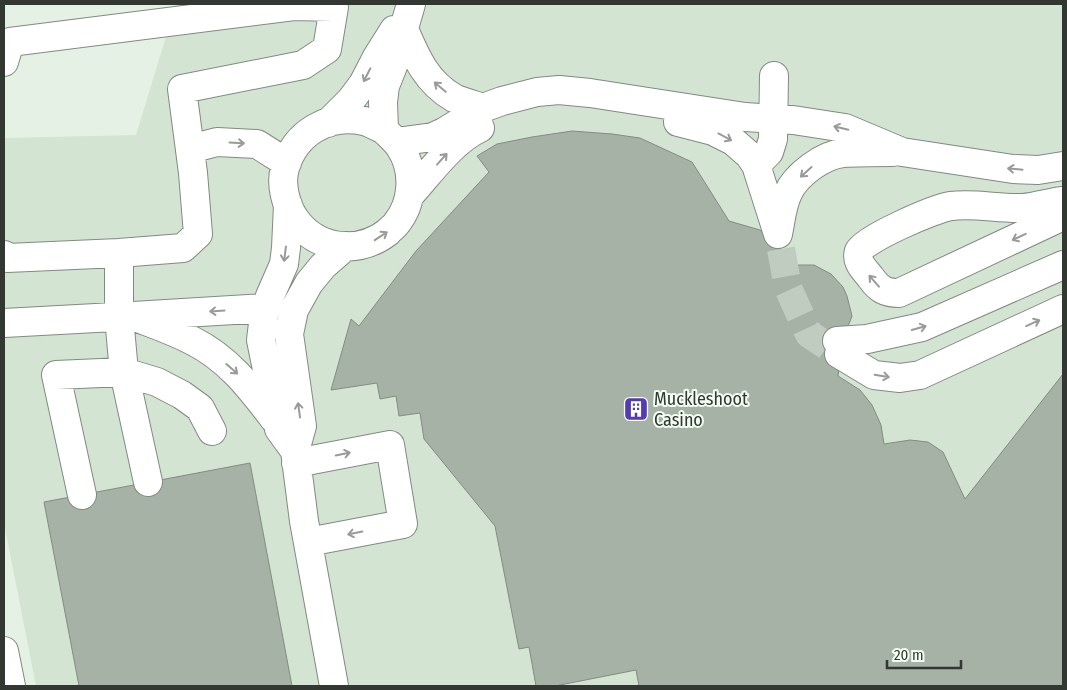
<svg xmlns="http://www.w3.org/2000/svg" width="1067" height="690" font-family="'Fira Sans Condensed',sans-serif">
<rect width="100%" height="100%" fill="#e5f1e5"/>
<path fill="#d3e4d3" d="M 176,4 L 1063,4 L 1063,686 L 36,686 L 4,523 L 4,138 L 136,135 Z"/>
<path fill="#a7b2a7" stroke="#828d82" d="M 572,131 L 612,134 L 640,138 L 692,162 L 729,221 L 760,230 L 777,244 L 794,265 L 814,265 L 831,274 L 843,287 L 847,296 L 852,316 L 849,324 L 844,330 L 838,376 L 860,390 L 872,405 L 881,425 L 884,444 L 910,440 L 928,442 L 943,452 L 965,499 L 1063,374 L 1063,686 L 639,686 L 636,670 L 555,686 L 536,686 L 529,647 L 519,649 L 495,526 L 424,439 L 420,413 L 399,416 L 396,396 L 380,399 L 377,383 L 331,390 L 351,319 L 359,326 L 416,251 L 489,172 L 477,156 L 497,144 L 532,137 Z
M 250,463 L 292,686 L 79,686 L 44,502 Z"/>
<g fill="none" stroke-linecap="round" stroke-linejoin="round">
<path stroke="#c1ccc1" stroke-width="28" stroke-dasharray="28 14" stroke-linecap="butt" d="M 781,249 L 788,288 L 809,334 L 839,354"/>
<defs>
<path id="minor" d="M 404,29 C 416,57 426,82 454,98 C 463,102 474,105 483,108
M 4,62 L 10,42 L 294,6 L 334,7 L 327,49 L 303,65 L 182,89 L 193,173 L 198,234 L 183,248 L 119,253
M 678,122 L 713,131 L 733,141 L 749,155 L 756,165 L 778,234
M 328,123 L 351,100 L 363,84 L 377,57 L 394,30
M 384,130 C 378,127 371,123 364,121 C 328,113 295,133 285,168 C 280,184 286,206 295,219 C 317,250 358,255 388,232 C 390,229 394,227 396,224 C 414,202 415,170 400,147 C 396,141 390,136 384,130 L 383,102 L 385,86 L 393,66 L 411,4
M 396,142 L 433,137 L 444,132 L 483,108 L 502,101 L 537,92 L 559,90 L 590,93 L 745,117 L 793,120 L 845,128 L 902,152 L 1013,169 L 1038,170 L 1063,166
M 190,149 L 217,142 L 257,144 L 287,163
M 756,165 L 769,152 L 773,139 L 774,76
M 409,196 C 430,173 452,141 480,128
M 1061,201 C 1048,203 1035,207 1023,208 C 999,209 975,203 951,206 C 936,208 864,239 859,251 C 855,262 865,270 871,278 C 879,289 885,293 899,293 L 1063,216
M 288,205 L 286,248 L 284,264 L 270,296 L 264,315 L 261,340 L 279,429 L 295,451 L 302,426 L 289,334 L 294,310 L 309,283 L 323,266 L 346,246
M 778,234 C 781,220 782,205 788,193 C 796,175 823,155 843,153 C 859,152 876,152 893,152
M 4,255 L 7,258 L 119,253 L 119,317 L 124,372 L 56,375 L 82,495
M 266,308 L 133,316 C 153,324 174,331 193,341 C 229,359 251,389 275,420
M 4,323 L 133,316
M 837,341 L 867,339 L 922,327 L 1063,265
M 839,354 L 874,375 L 900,378 L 920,375 L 1063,309
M 295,451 L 304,521 L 334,686
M 296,463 L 390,445 L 403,524 L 308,542
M 148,482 L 124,372 L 157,382 L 182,395 L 200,408 L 212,431
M 4,651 L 11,686"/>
</defs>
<use href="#minor" stroke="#808b80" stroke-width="30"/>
<use href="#minor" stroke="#fff" stroke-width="28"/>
</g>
<defs><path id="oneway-shaft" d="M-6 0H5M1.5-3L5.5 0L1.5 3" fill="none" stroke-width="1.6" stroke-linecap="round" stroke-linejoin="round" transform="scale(1.25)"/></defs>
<g stroke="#999b98">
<use href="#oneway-shaft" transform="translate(367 75) rotate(117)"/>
<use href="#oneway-shaft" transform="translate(440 87) rotate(-140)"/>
<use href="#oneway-shaft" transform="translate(841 128) rotate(-167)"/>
<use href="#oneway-shaft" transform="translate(725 137) rotate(28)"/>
<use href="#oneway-shaft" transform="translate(237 143) rotate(3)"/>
<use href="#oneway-shaft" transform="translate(442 159) rotate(-48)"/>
<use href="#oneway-shaft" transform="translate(1015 169) rotate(-175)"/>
<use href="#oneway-shaft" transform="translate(806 172) rotate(138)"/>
<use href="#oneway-shaft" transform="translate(381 236) rotate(-33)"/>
<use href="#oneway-shaft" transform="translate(1019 237) rotate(155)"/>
<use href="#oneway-shaft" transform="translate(285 254) rotate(97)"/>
<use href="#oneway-shaft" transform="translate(874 281) rotate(-131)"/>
<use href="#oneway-shaft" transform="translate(217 311) rotate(176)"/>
<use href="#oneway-shaft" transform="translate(1033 323) rotate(-24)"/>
<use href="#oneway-shaft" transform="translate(919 328) rotate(-16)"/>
<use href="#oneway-shaft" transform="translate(232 369) rotate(41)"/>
<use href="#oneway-shaft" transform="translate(882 376) rotate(10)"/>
<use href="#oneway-shaft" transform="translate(299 410) rotate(-98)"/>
<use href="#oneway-shaft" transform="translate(343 454) rotate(-11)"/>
<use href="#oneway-shaft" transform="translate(355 533) rotate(169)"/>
</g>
<defs>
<symbol id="building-square" viewBox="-11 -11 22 22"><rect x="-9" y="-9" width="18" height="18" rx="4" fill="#563ab2" stroke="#f3fef2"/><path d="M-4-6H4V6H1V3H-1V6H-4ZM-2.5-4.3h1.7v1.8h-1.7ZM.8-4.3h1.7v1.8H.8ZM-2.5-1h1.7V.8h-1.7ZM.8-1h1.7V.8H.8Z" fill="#fff"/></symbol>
</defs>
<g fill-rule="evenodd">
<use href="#building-square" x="622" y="395" width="28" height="28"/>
</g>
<g text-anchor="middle" stroke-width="4" stroke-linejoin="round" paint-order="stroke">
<g font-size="18" fill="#333732" stroke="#f3fef2" text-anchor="start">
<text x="654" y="405">Muckleshoot<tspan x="654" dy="21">Casino</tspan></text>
</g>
</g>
<rect width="1067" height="690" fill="none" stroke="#333732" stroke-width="10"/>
<path d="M887 660v8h74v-8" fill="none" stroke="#333732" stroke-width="2.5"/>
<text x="894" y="660" font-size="15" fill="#333732" stroke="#f3fef2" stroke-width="4" paint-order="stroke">20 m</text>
</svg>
